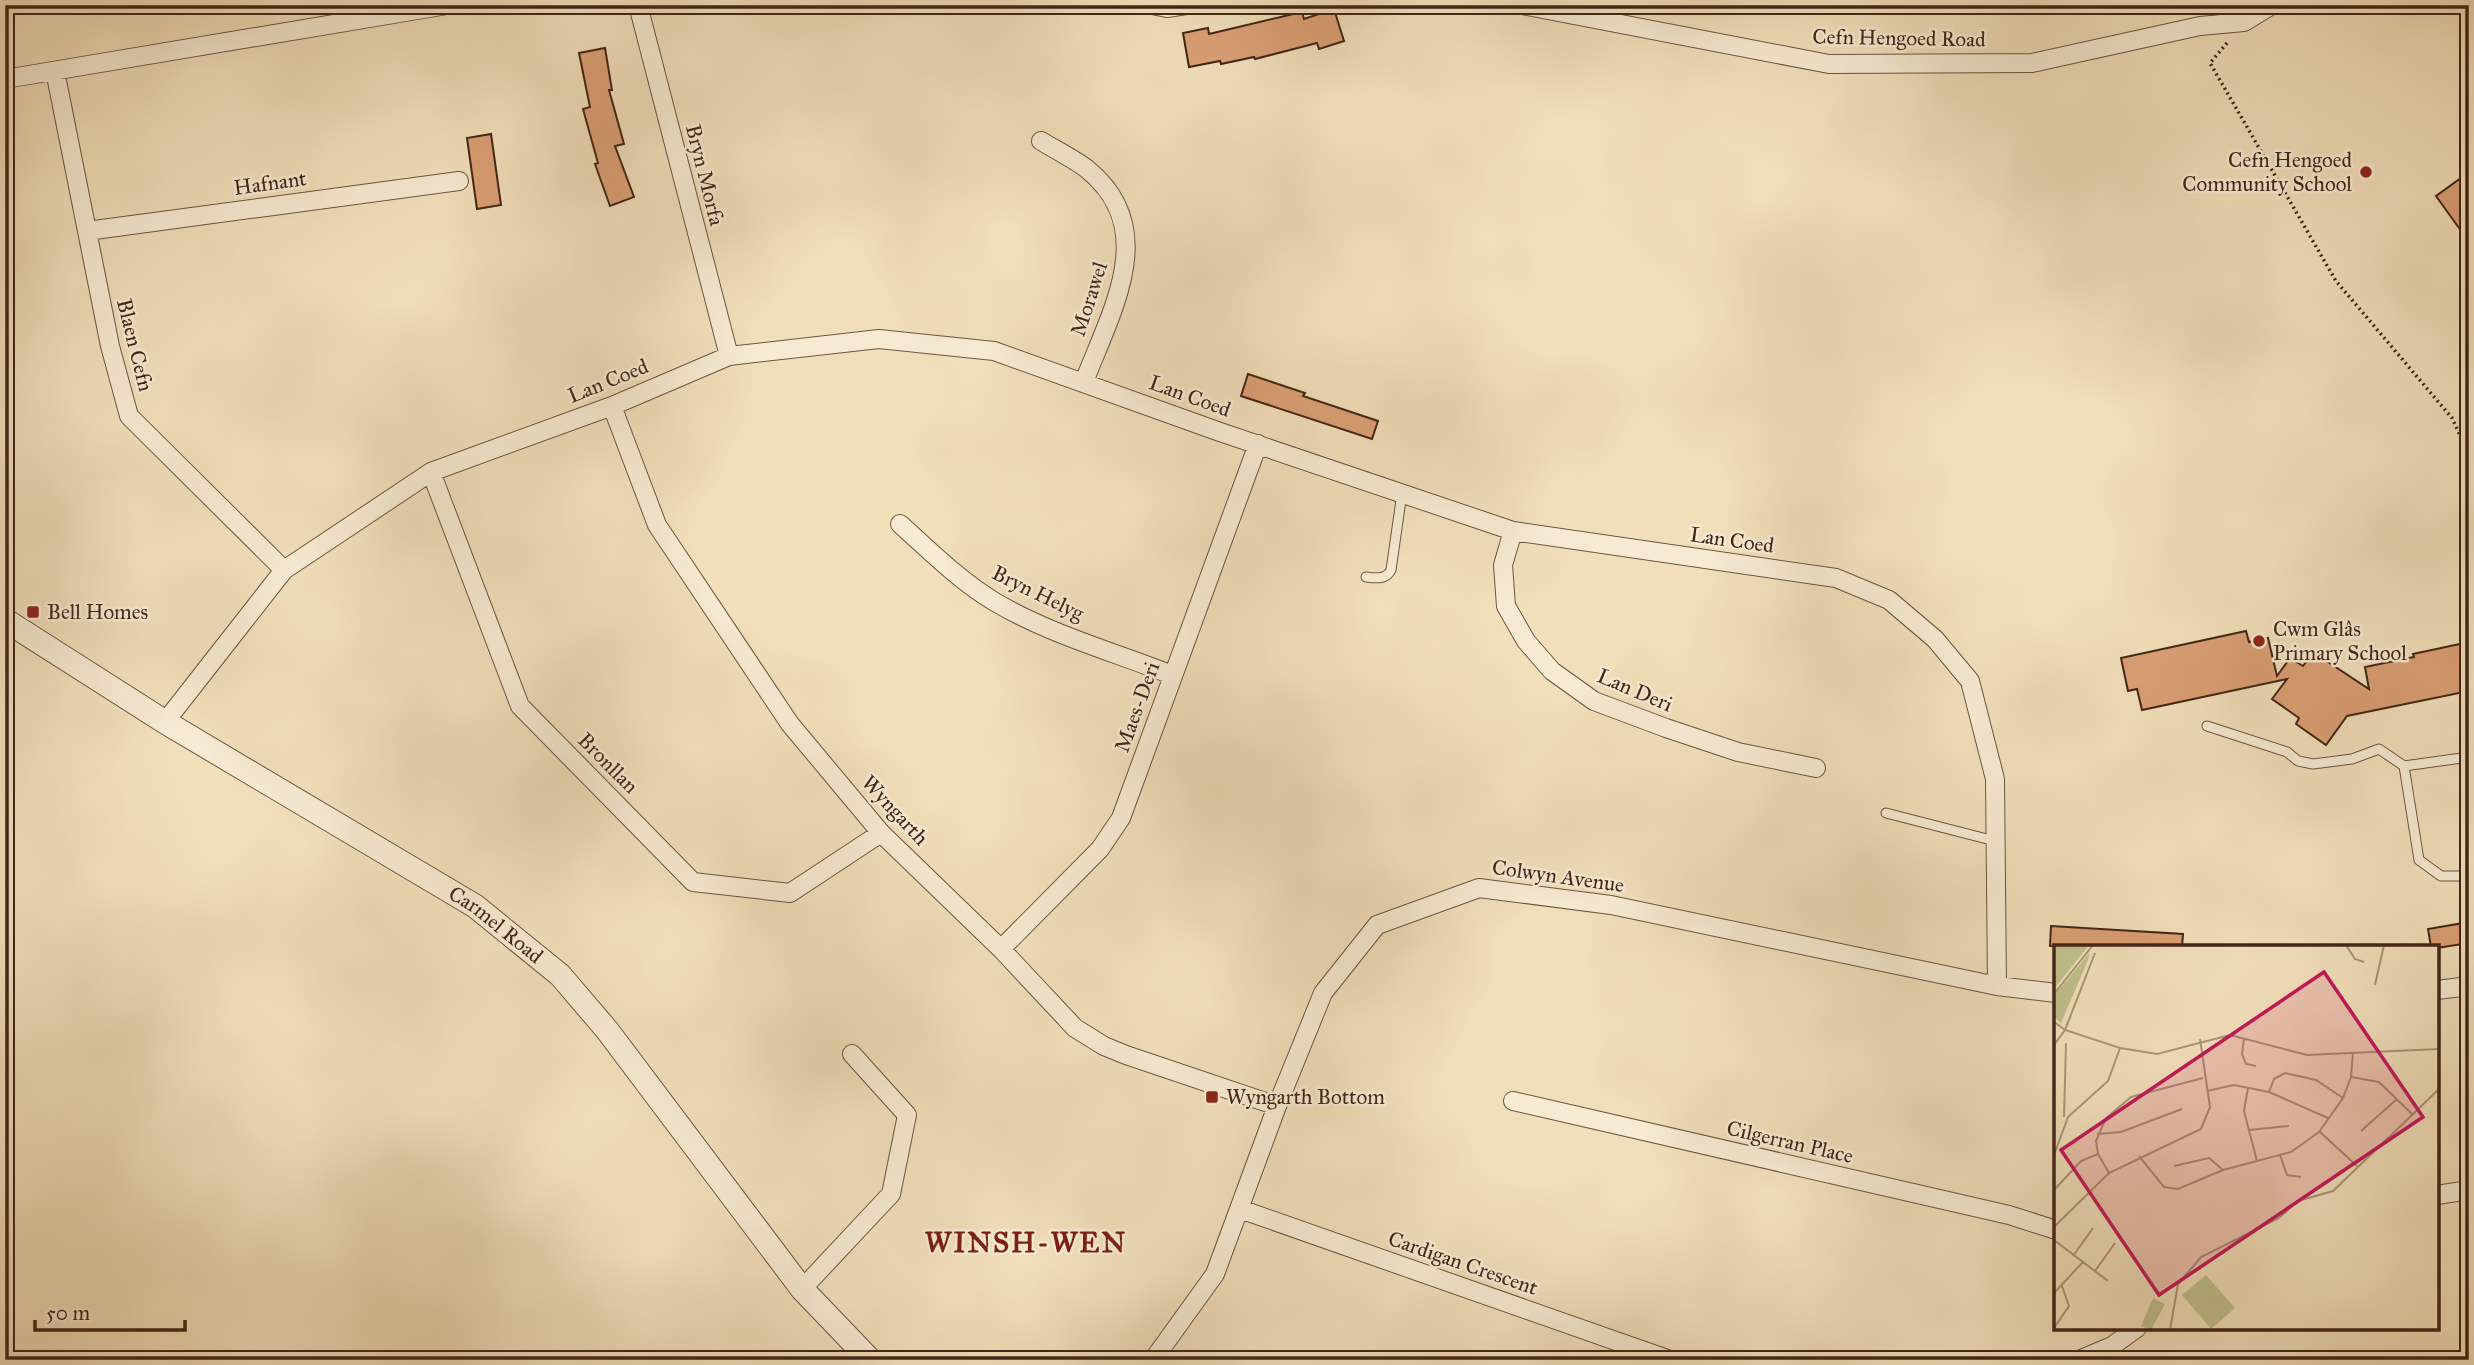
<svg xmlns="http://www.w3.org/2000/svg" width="2474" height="1365" font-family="'IM FELL Great Primer',serif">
<rect width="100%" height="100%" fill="#f1dfba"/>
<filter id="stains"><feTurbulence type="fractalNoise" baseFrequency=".00286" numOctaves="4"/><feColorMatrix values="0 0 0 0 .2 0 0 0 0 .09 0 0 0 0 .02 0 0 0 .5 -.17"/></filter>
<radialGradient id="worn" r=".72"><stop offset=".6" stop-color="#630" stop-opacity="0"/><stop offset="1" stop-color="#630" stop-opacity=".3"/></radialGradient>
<path fill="#db9f74" stroke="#412518" stroke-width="2" d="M 1334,9 L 1344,41 L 1319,49 L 1317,43 L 1255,59 L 1254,57 L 1221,64 L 1220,61 L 1189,67 L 1183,33 L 1208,28 L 1209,34 L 1302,12 L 1304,19 Z
M 605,48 L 612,90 L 609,90 L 624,144 L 615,146 L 634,197 L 610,206 L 595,164 L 598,163 L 583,109 L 590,107 L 579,53 Z
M 491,134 L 501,205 L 477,209 L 467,138 Z
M 2461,178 L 2469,189 L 2469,242 L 2436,196 Z
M 1248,374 L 1305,393 L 1303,396 L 1378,421 L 1372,439 L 1241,396 Z
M 2246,631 L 2249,642 L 2268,638 L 2277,676 L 2290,658 L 2303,666 L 2313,652 L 2369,689 L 2365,667 L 2414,657 L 2413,654 L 2469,642 L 2469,691 L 2347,716 L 2326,745 L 2296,724 L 2299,718 L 2272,699 L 2287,679 L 2142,710 L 2137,689 L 2128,691 L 2121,658 Z
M 2469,922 L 2469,943 L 2437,948 L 2431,947 L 2428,929 Z
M 2051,926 L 2183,934 L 2182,947 L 2050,946 Z"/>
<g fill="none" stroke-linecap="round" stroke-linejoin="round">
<defs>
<path id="service" d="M 1366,577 C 1375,578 1386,580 1391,570 L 1402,493
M 2207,726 L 2287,752 L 2298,761 L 2313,764 L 2352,759 L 2379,749 L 2404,766
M 2469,757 L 2404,766 L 2419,860 L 2441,876 L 2469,876
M 1886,813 L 1995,841"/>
<path id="minor" d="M 638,5 L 729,356
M 1152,5 L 1167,8 L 1186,5
M 1522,5 L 1829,64 L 2032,63 L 2200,26 L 2244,22 L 2272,5
M 55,71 L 110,346 L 129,416 L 284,570
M 5,79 L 447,5
M 1041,141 C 1056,150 1074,159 1087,169 C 1161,229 1111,311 1084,382
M 87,231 L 459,181
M 612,406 L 657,525 L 790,724 L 881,833 L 1001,949 L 1075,1028 L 1104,1046 L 1126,1055 L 1277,1106
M 431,472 L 520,706 L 693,882 L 790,893 L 881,833
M 900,524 C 930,551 960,581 995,602 C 1049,634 1114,652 1172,675
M 1513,531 L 1503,565 L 1506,606 L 1526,641 L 1552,671 L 1594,701 L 1666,728 L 1738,752 L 1816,768
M 165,722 L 284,570 L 431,472 L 612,406 L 729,356 L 879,339 L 994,351 L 1220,432 L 1513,531 L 1836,578 L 1889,600 L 1935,639 L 1970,681 L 1995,779 L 1997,986
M 1001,949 L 1100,849 L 1121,818 L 1258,444
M 2437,990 L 2469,986
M 1513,1101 L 2009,1215 L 2056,1230
M 2437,1195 L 2469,1190
M 1240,1209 L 1670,1360
M 802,1289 L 891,1194 L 907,1115 L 852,1054
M 1153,1360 L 1215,1274 L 1277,1106 L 1323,993 L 1377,925 L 1479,888 L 1611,905 L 1997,986 L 2056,993
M 2079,1360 L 2112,1346 L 2137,1328"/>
<g id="tertiary">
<path id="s1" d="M 5,620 L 165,722 L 475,906 L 560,975 L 607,1030 L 802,1289 L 870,1360"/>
</g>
</defs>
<use href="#service" stroke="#6d5440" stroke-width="11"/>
<use href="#minor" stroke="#6d5440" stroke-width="20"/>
<use href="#tertiary" stroke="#6d5440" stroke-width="25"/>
<path stroke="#412518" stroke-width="3.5" stroke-dasharray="2 3.5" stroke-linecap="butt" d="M 2227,43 L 2210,63 L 2336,281 L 2452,418 L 2469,455"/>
<use href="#service" stroke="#f6ead2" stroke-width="9"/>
<use href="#minor" stroke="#f6ead2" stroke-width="18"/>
<use href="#tertiary" stroke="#f6ead2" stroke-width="23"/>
</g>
<g fill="#8f2418" stroke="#f6ead2" stroke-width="2.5">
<circle cx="2366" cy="172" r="7"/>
<rect x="26" y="605" width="14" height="14" rx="3.5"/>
<circle cx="2259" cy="641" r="7"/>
<rect x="1205" y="1090" width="14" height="14" rx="3.5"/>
</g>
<g text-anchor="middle" stroke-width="5" stroke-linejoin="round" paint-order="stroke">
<g font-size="21" fill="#412518" stroke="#f6ead2">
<text transform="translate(1899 38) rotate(1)" y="7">Cefn Hengoed Road</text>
<text transform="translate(705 175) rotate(76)" y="7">Bryn Morfa</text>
<text transform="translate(270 183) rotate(-8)" y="7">Hafnant</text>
<text transform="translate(1089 299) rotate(-72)" y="7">Morawel</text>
<text transform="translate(135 345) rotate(76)" y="7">Blaen Cefn</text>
<text transform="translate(608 381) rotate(-22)" y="7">Lan Coed</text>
<text transform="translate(1190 396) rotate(20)" y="7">Lan Coed</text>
<text transform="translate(1732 540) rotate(8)" y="7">Lan Coed</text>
<text transform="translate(1038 593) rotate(26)" y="7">Bryn Helyg</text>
<text transform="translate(1635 690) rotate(23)" y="7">Lan Deri</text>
<text transform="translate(1137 707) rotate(-70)" y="7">Maes-Deri</text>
<text transform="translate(608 763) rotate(45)" y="7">Bronllan</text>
<text transform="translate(895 810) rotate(47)" y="7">Wyngarth</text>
<text transform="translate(1558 876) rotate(8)" y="7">Colwyn Avenue</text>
<text dy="7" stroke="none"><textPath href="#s1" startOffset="578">Carmel Road</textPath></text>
<text transform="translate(1790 1142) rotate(13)" y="7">Cilgerran Place</text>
<text transform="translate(1463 1263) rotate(19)" y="7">Cardigan Crescent</text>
</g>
<g font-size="21" fill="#412518" stroke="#f6ead2" text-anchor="start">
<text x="2352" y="167" text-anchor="end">Cefn Hengoed<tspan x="2352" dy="24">Community School</tspan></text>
<text x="47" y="619">Bell Homes</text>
<text x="2273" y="636">Cwm Glâs<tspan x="2273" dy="24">Primary School</tspan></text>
<text x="1226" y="1104">Wyngarth Bottom</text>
</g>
<g font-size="28" font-weight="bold" letter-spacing="2" fill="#7a1f14" stroke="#f6ead2">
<text x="1026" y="1252">WINSH-WEN</text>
</g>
</g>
<g transform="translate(2054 945)">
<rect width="385" height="385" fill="#f1dfba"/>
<path d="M 0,0 L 35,0 L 0,44 ZM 36,7 L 34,15 L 7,78 L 0,72 L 0,51 ZM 152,330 L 181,363 L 157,384 L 128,350 ZM 99,353 L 111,359 L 97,385 L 87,381 Z" fill="#bfc08c"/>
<path fill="none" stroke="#ab9579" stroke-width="2" d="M 292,0 L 301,14 L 310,17M 41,8 L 11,85 L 66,103 L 103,109 L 176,90 L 253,110 L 385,104M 321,40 L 330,0M 0,49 L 39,0M 0,77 L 11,85 L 0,100M 190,93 L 188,109 L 192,119 L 202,121M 297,132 L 325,137 L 358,169M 194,143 L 190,166 L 203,216M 153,146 L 180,140 L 215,147 L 274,173M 215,147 L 220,134 L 231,128 L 262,135 L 289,153M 10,172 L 12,98M 195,185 L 235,181M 307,186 L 343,154M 266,187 L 303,221M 43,189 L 67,187 L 128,164M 0,210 L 14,172 L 54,136 L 66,103M 226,210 L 233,230 L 247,232M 85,211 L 110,242 L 124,244 L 169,225 L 237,207 L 265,187 L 289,153 L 297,132 L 299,107M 120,221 L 155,213 L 169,225M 55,228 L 44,209 L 42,196 L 52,173 L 77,152 L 149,133M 0,245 L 27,216 L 44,209M 0,282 L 55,228 L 147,184 L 156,162 L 146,94M 0,295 L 54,336M 19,311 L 39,283M 41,326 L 61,298M 0,348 L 29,317M 0,383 L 15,361 L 8,341M 116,385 L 124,339 L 147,312 L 225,273 L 244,256 L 279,246 L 385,144"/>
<path fill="#c2185b" fill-opacity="0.15" stroke="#c2185b" stroke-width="3.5" d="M 270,27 L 369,172 L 105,350 L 7,205 Z"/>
<rect width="385" height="385" fill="none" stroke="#412518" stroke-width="3.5"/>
</g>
<rect width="2474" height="1365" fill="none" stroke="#f1dfba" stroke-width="28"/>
<rect x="7" y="7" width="2460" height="1351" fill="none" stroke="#412518" stroke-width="3.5"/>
<rect x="14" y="14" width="2446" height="1337" fill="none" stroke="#412518" stroke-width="2"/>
<path d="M35 1320v10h150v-10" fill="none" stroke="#412518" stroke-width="3.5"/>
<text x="46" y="1320" font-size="21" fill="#412518" stroke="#f6ead2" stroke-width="5" paint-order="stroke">50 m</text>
<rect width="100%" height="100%" filter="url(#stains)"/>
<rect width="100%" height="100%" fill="url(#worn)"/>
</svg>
